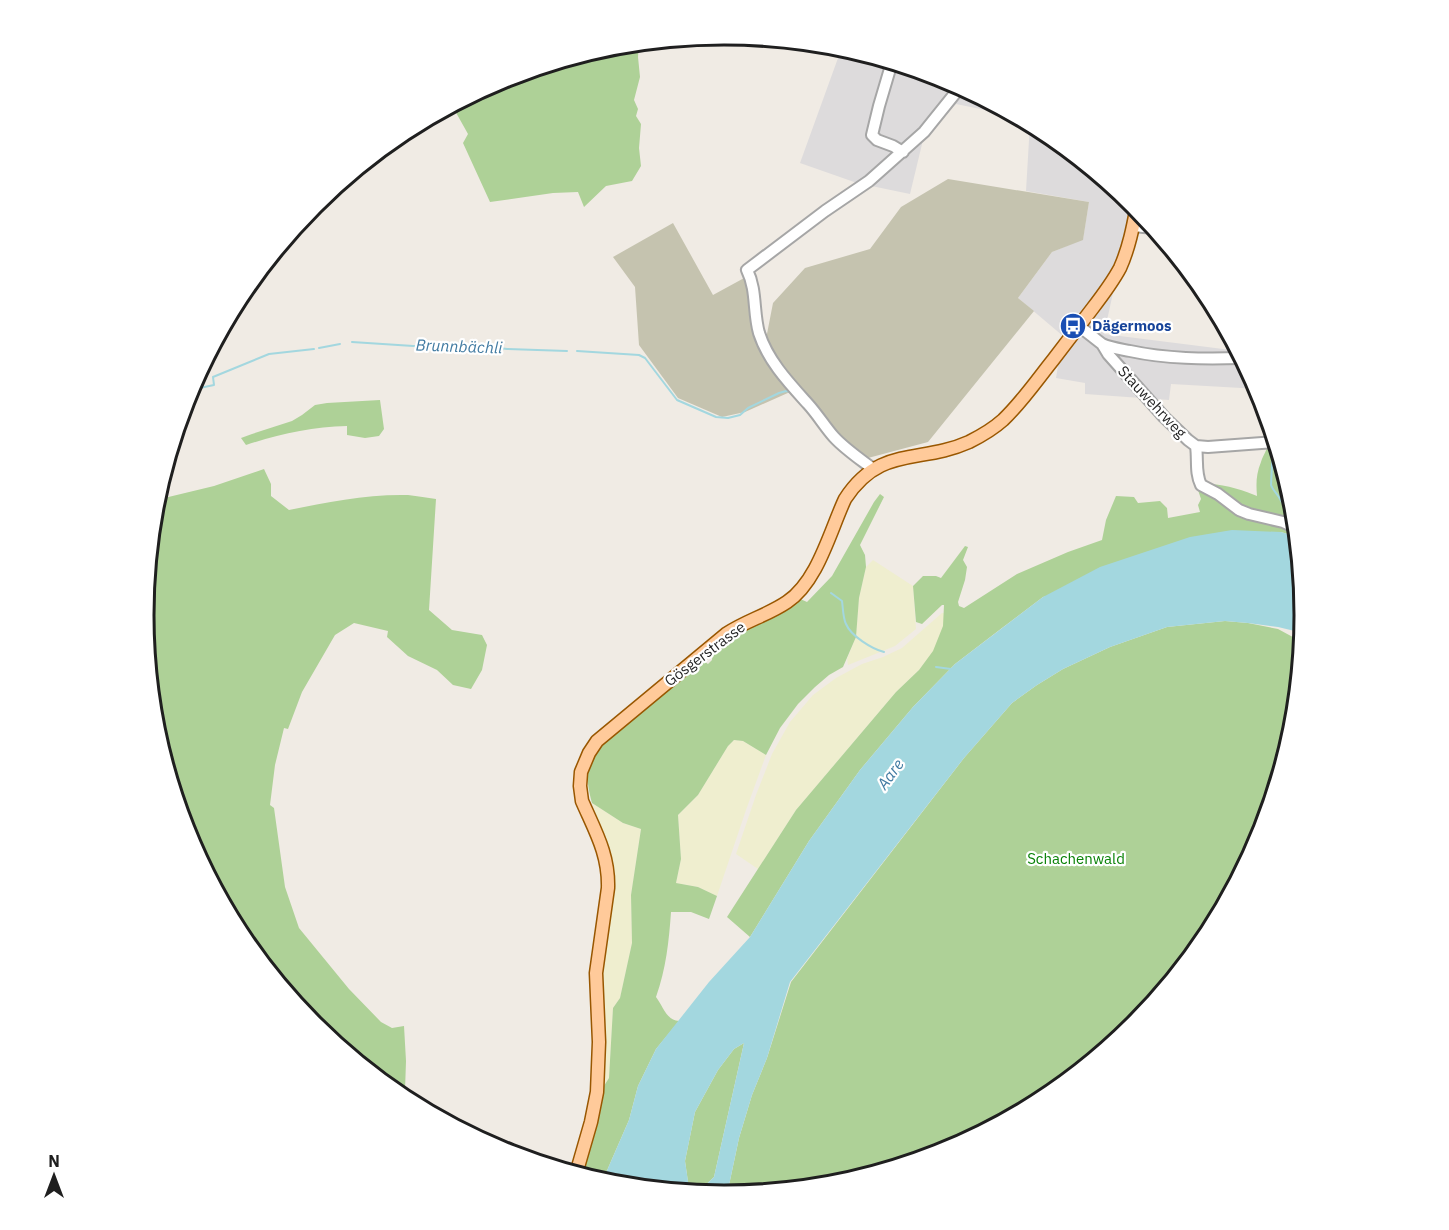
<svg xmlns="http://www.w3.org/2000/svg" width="1449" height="1230" font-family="'IBM Plex Sans',sans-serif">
<rect width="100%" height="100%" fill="#f0ebe4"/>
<path fill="#dddbdc" d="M 842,47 L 947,79 L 1019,117 L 956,104 L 923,140 L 910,194 L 857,183 L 800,163 Z
M 1030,123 L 1047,133 L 1130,201 L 1125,238 L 1104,334 L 1239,351 L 1259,389 L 1171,384 L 1169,400 L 1085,394 L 1085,383 L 1056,378 L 1063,336 L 1018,298 L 1052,252 L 1083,239 L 1089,202 L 1026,191 Z"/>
<path fill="#c5c3af" d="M 948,179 L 1089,202 L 1083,240 L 1052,252 L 1018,298 L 1034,311 L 928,442 L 868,458 L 842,441 L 788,377 L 766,339 L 773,303 L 805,268 L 870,249 L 901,207 Z
M 673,223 L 713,295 L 746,277 L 752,328 L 760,350 L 790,392 L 745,412 L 722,417 L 678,398 L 639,345 L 635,287 L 613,257 Z"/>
<path fill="#efeecf" d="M 873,560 L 913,586 L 916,629 L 895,646 L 848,665 L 847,659 L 856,637 L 859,598 L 866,567 Z
M 942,613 L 944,613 L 944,624 L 936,648 L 919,670 L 896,692 L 796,810 L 758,869 L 736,854 L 756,795 L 772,754 L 790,722 L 813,695 L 836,678 L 862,664 L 883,657 L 902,648 Z
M 734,740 L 743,741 L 766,755 L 746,810 L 717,896 L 698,887 L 676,883 L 681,859 L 678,815 L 698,795 L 728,746 Z
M 592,803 L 623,823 L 641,829 L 631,895 L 632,943 L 620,998 L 613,1008 L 609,1078 L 600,1092 L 599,962 L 612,892 L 612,861 Z"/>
<path fill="#aed197" d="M 639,43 L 638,57 L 640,77 L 634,100 L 638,109 L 636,116 L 641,124 L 639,148 L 641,166 L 632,181 L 606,186 L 584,207 L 578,192 L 553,193 L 490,202 L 463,143 L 468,134 L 454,109 L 433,116 L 503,79 L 612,46 Z
M 380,400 L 384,429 L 379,436 L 365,438 L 347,435 L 347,426 C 312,427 279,434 246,445 L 241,438 L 252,434 L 292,421 L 302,415 L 315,405 L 327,403 Z
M 1268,443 L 1275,443 C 1279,463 1288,480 1293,499 C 1296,511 1296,525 1297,537 L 1281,532 L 1043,597 L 1002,628 L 955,664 L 913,707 L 860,770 L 809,841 L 750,937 L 727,917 L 796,810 L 896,692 L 919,670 L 933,651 L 943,626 L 944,605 L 942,605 L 922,624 L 916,622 L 913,586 L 923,576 L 936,576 L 941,578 L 965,546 L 968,547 L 963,560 L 967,567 L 965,580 L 958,602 L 959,606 L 964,608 L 1017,574 L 1068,552 L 1102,540 L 1106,520 L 1116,496 L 1134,497 L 1138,503 L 1160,501 L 1167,508 L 1168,518 L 1200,512 L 1198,505 L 1201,499 L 1197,487 C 1211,479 1243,490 1257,496 C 1256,484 1256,474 1261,462 C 1263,455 1267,451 1268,443 Z
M 264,469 L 271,484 L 271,496 L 289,510 C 328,502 368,494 408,495 C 418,496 427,498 436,499 L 429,610 L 452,630 L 482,635 L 487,645 L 482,670 L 471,689 L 453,685 L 437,670 L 408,656 L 387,637 L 388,631 L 354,623 L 335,635 L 302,692 L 288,729 L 284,728 L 275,765 L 270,805 L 274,808 L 285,887 L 299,928 L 349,989 L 381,1022 L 392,1028 L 404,1026 L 406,1061 L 405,1091 L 411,1093 L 409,1102 L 402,1097 L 314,1025 L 242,937 L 188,837 L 155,728 L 144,615 L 156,500 L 214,486 Z
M 880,494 L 884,497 L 860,545 L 865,555 L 866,567 L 859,598 L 856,637 L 843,667 L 829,675 L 815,687 L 798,704 L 780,728 L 766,755 L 743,741 L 734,740 L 728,746 L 698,795 L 678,815 L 681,859 L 676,883 L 698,887 L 717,896 L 709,919 L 691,912 L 671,912 C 669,941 666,969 656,997 C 663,1006 666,1020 679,1021 L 656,1049 L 638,1086 L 629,1120 L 602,1182 L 578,1174 L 595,1127 L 598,1121 L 597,1118 L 600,1092 L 609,1078 L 613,1008 L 620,998 L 632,943 L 631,895 L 641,829 L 623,823 L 592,803 C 585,776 585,766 603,743 L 701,659 L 708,664 L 712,660 L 713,648 L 721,642 L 798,598 L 807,602 L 832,576 L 874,502 Z
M 1225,621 L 1248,623 L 1278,629 L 1302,642 L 1294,729 L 1261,837 L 1207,938 L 1135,1026 L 1047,1098 L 946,1151 L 837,1184 L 724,1195 L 728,1190 L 739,1138 L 752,1095 L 767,1058 L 791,982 L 964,758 L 1012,703 L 1037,685 L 1063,669 L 1110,647 L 1167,627 Z
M 744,1043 L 714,1177 L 697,1193 L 689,1189 L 685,1161 L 695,1112 L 718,1070 L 734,1049 Z"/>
<path fill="#a3d7df" d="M 1232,530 L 1281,532 L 1297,537 L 1305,615 L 1303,633 L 1278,627 L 1248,623 L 1225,621 L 1167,627 L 1110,647 L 1063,669 L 1037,685 L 1012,703 L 964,758 L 790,982 L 767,1058 L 752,1095 L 739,1138 L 728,1190 L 724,1195 L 697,1193 L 714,1177 L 744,1043 L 734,1049 L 718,1070 L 695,1112 L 685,1161 L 689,1188 L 694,1193 L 611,1184 L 602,1182 L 629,1120 L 638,1086 L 656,1049 L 709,982 L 750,937 L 809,841 L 860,770 L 913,707 L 955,664 L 1043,597 L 1100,567 L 1190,537 Z"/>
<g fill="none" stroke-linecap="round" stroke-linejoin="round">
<path stroke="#a3d7df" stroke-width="2" d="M 352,342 L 444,348 L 485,346 L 507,349 L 567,351
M 319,348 L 340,344
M 577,351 L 639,355 L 645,358 L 677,400 L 716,417 L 728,418 L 740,415 L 748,408 L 779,393 L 786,391 L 791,392
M 190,390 L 214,385 L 213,377 L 269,354 L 314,349
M 1273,446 L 1271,485 C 1273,491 1277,493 1280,499 C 1285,505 1286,512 1286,520
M 831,593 L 842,601 C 843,608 843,618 846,624 C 851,636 872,649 884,652
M 936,667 L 951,669"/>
<defs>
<path id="minor" d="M 892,62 L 879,106 L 872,135 L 877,140 L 893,146 L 903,152
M 1133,226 L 1154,228
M 1079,326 L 1102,344 L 1108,354 L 1164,417 L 1188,440 L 1196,446 L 1208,447 L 1276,442
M 1102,344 C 1111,348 1120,349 1130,351 C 1167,359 1204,359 1242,358
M 1196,446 C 1198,460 1195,473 1201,485 L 1218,494 L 1239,510 L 1249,514 L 1283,522 L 1296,528
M 873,469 C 860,459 845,449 834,437 C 825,427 818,415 808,404 C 789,383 768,361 759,333 C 753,312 757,290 747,270 L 825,211 L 869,181 L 924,132 L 961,86"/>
<path id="major" d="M 576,1174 L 591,1122 L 597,1092 L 599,1042 L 596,973 L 608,888 C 609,854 595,831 582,801 L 580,786 L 581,772 L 589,753 L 597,741 L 726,634 C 745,621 768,615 787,602 C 818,581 830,531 845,499 C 880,445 920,464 969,442 C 981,436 993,429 1003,420 C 1022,402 1037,380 1053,360 C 1066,343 1079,326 1092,309 C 1102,296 1112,283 1120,268 C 1129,248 1133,227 1137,206"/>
</defs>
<use href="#minor" stroke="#a6a6a6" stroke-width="14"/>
<use href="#major" stroke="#995700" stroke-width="15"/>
<use href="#minor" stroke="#fff" stroke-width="10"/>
<use href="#major" stroke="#ffca9a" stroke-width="12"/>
</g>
<defs>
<symbol id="bus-disc" viewBox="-11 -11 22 22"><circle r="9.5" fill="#1a4fb4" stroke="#fff"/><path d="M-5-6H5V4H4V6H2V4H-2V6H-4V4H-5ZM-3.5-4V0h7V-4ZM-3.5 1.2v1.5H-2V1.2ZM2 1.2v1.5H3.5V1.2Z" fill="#fff"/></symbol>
</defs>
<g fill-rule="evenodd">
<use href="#bus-disc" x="1058" y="311" width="30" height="30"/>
</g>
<g text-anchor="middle" stroke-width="4.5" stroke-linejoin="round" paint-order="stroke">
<g font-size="15" font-weight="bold" fill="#164399" stroke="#fff" text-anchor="start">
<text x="1092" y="331">Dägermoos</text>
</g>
<g font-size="15" fill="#1f1f1f" stroke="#fff">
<text transform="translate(1152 402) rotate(47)" y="5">Stauwehrweg</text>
<text transform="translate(705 654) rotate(-37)" y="5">Gösgerstrasse</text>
</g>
<g font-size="15" fill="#098207" stroke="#fff">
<text x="1076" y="864">Schachenwald</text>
</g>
<g font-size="16" font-style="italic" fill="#427ba2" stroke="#fff">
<text transform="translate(459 346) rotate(2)" y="6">Brunnbächli</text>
<text transform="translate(890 774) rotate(-54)" y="6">Aare</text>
</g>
</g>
<path d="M0 0H1449V1230H0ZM154 615a570 570 0 1 1 1140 0a570 570 0 1 1-1140 0Z" fill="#fff" fill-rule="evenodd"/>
<path fill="none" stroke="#1f1f1f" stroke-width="3" d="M154 615a570 570 0 1 1 1140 0a570 570 0 1 1-1140 0Z"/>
<g transform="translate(54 1176)" stroke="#ffffff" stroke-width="4.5" paint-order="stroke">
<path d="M0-4.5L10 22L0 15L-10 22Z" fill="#1f1f1f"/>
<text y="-9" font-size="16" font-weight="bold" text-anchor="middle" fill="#1f1f1f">N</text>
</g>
</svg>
